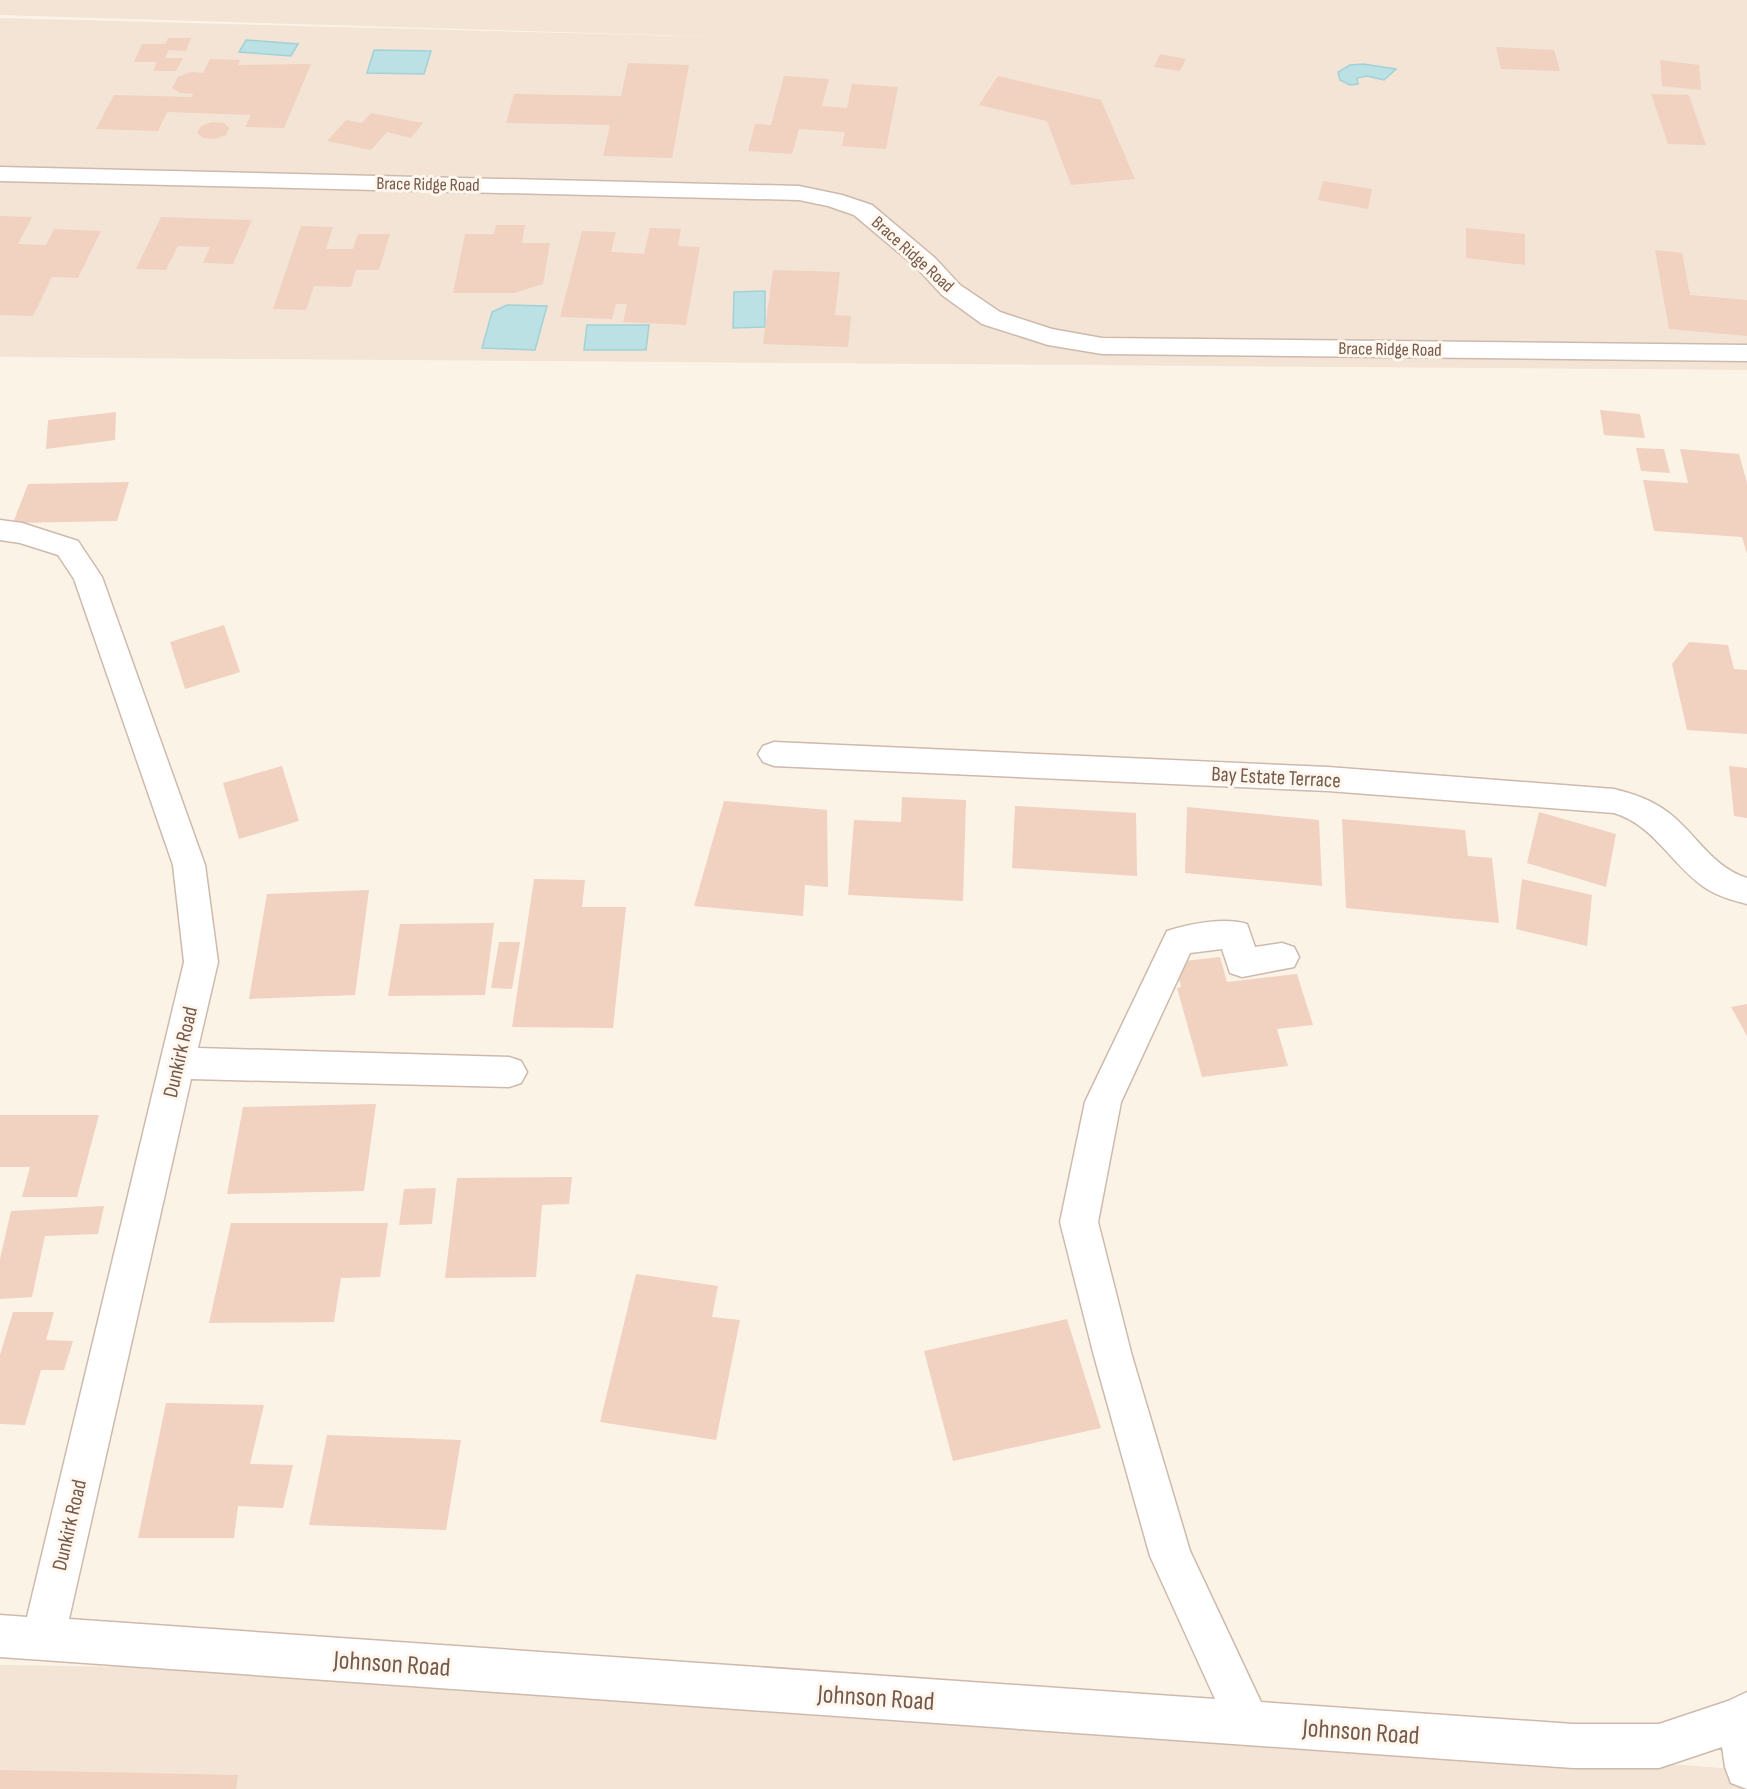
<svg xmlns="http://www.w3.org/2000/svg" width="1747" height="1789" font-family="'Sofia Sans Condensed',sans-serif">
<rect width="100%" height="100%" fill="#fcf3e7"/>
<path fill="#f3e4d5" d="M 0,0 L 1747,0 L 1747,370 L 0,357 L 0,18 L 758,38 L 0,15 Z
M 0,1665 L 494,1672 L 1747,1770 L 1747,1789 L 0,1789 Z"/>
<path fill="#bbe1e5" stroke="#a2d1d7" stroke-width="1.5" d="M 246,40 L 298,44 L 291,56 L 239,52 Z
M 374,50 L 431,51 L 424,74 L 367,73 Z
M 1363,64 L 1396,69 L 1384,80 L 1367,76 L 1357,78 L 1358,84 L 1350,85 L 1340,80 L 1338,72 L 1350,65 Z
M 765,291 L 765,327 L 733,328 L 734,292 Z
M 507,305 L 547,306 L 535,350 L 482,348 L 492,312 Z
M 587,325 L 649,325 L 646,350 L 584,350 Z"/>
<path fill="#f1d1bf" d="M 168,38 L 191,38 L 186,51 L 169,50 L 165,58 L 183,58 L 176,71 L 153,71 L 157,62 L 134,62 L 142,44 L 165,44 Z
M 1496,47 L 1554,50 L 1560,71 L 1501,69 Z
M 1160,54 L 1186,59 L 1180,71 L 1154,67 Z
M 210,59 L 240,60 L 238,65 L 311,64 L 284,128 L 245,127 L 251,115 L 167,112 L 158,131 L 96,129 L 114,95 L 192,97 L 193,94 L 180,93 L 172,88 L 178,77 L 191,72 L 203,73 Z
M 1660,60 L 1699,65 L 1701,90 L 1662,86 Z
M 628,63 L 689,65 L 672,158 L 603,156 L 610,125 L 506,123 L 514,94 L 621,96 Z
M 784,76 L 829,79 L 822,106 L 847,108 L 852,84 L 898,87 L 886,149 L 842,146 L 845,132 L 799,129 L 792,154 L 748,151 L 755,124 L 771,125 Z
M 998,76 L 1101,100 L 1135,179 L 1071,185 L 1047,121 L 979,105 Z
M 1651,94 L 1689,95 L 1706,145 L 1668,144 Z
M 371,113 L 423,123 L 411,138 L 387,132 L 371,150 L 327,141 L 346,120 L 362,123 Z
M 212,122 L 224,123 L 229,128 L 226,135 L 215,139 L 203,138 L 197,133 L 201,126 Z
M 1323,181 L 1372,189 L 1368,209 L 1318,200 Z
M 0,216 L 32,217 L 18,244 L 46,245 L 54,229 L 101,231 L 78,278 L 52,277 L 33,316 L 0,315 Z
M 161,217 L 252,220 L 233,264 L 203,263 L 210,247 L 178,246 L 166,270 L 136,269 Z
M 496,225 L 525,225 L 522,243 L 550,243 L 543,284 L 514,293 L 453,293 L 465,234 L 494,234 Z
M 301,226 L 333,227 L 326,249 L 353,249 L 358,234 L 390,234 L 379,270 L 356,270 L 351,287 L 314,286 L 306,310 L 273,309 Z
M 650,228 L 681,229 L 678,246 L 700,247 L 686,325 L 623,322 L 627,304 L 616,304 L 612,319 L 560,317 L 582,231 L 616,232 L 611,252 L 644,254 Z
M 1466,228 L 1525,234 L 1525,265 L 1466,258 Z
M 1655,250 L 1682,253 L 1690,295 L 1747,300 L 1747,336 L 1669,329 Z
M 773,270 L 840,272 L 835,315 L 851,316 L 848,347 L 763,344 Z
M 1600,410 L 1640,414 L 1645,438 L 1604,435 Z
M 116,412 L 115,440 L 46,449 L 48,420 Z
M 1636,448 L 1664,449 L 1670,473 L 1641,471 Z
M 1680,449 L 1739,454 L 1747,483 L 1747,554 L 1742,537 L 1654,531 L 1643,480 L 1688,483 Z
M 129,482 L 117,521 L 13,523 L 28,484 Z
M 224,625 L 240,672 L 185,689 L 170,642 Z
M 1689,642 L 1728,645 L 1734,669 L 1747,670 L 1747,734 L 1687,730 L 1672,664 Z
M 282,766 L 299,821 L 239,839 L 223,783 Z
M 1729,766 L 1747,768 L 1747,818 L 1734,816 Z
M 902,797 L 966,800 L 963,901 L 848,895 L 854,820 L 901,822 Z
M 724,801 L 827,810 L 828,887 L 805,885 L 803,916 L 694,906 Z
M 1015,806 L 1136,813 L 1137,876 L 1012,868 Z
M 1187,807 L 1319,820 L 1322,886 L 1185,873 Z
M 1539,812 L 1616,834 L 1606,887 L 1527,863 Z
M 1342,819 L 1465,830 L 1468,856 L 1492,858 L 1499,923 L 1346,908 Z
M 534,879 L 585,880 L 582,907 L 626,907 L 613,1028 L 512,1027 Z
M 1522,879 L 1592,895 L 1587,946 L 1516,929 Z
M 369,890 L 355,995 L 249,999 L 267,894 Z
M 494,923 L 485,995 L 388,996 L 400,924 Z
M 499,942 L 520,942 L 512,989 L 491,988 Z
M 1220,957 L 1227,982 L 1297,974 L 1313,1025 L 1277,1029 L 1288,1066 L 1202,1077 L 1177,988 L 1181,987 L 1175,962 Z
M 1747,1004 L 1747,1036 L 1731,1007 Z
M 376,1104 L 364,1191 L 227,1194 L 243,1107 Z
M 0,1115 L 99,1115 L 77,1197 L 22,1197 L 30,1167 L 0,1167 Z
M 572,1177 L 569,1204 L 542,1205 L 536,1277 L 445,1278 L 457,1178 Z
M 436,1188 L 432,1224 L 399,1225 L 404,1189 Z
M 104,1206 L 98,1234 L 45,1236 L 32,1297 L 0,1299 L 0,1259 L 11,1211 Z
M 231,1223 L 388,1223 L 380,1277 L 341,1278 L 334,1322 L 209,1323 Z
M 636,1274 L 718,1286 L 712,1317 L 740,1320 L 716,1440 L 600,1422 Z
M 13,1312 L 54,1312 L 46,1340 L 73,1341 L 64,1370 L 41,1370 L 25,1425 L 0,1424 L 0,1355 Z
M 1067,1319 L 1101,1428 L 953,1461 L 924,1351 Z
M 166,1403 L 264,1405 L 250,1464 L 293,1465 L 283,1508 L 238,1506 L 234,1538 L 138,1538 Z
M 327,1435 L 461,1440 L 446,1530 L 309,1525 Z
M 0,1770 L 238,1775 L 236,1789 L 0,1789 Z"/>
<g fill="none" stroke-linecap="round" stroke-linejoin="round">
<defs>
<path id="minor" d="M 0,167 L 799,186 L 842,195 L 872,205 L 935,258 L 960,285 L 1000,312 L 1052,329 L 1102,338 L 1747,345 L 1747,361 L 1102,354 L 1048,345 L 982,324 L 942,295 L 917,268 L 854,215 L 828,206 L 799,200 L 0,181 Z
M 0,520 L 22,523 L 78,541 L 102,577 L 205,865 L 218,962 L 198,1048 L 509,1057 L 521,1061 L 527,1072 L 521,1083 L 509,1087 L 191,1079 L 69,1619 L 1215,1699 L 1150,1556 L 1094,1356 L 1060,1222 L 1085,1102 L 1167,931 C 1190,924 1224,917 1247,924 L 1255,947 L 1282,943 L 1294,947 L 1299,957 L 1294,967 L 1242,977 L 1230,973 L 1222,949 L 1190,953 L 1121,1102 L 1098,1222 L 1132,1356 L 1190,1551 L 1261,1702 L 1573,1724 L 1659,1724 L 1728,1701 L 1747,1692 L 1747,1789 L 1731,1783 L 1725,1767 L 1722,1747 L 1659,1768 L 1573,1768 L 0,1657 L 0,1615 L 27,1617 L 184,962 L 173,865 L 74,579 L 58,555 L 20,543 L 0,540 Z
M 774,742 L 1328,767 L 1614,789 C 1634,794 1652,800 1669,813 C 1696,834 1713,868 1747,878 L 1747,904 C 1732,900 1717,896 1704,887 C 1671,864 1654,825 1614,813 L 1328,791 L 774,766 L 763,762 L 758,754 L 763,746 Z"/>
</defs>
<use href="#minor" stroke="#cdbaad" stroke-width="3"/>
<use href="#minor" fill="#fff" fill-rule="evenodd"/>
</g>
<g text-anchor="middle" stroke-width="6" stroke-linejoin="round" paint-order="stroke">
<g font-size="18" fill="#75594c" stroke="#fff7ed">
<text transform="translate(428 184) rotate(1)" y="6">Brace Ridge Road</text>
<text transform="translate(913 254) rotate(42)" y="6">Brace Ridge Road</text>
<text transform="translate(1390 349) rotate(1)" y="6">Brace Ridge Road</text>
</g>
<g font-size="21" fill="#75594c" stroke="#fff7ed">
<text transform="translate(1276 777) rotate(3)" y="7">Bay Estate Terrace</text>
<text transform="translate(180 1052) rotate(-77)" y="7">Dunkirk Road</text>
<text transform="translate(69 1525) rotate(-77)" y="7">Dunkirk Road</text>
</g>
<g font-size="26" fill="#75594c" stroke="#fff7ed">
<text transform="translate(392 1663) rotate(4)" y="9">Johnson Road</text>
<text transform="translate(876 1697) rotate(4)" y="9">Johnson Road</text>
<text transform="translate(1361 1731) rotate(4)" y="9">Johnson Road</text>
</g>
</g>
</svg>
